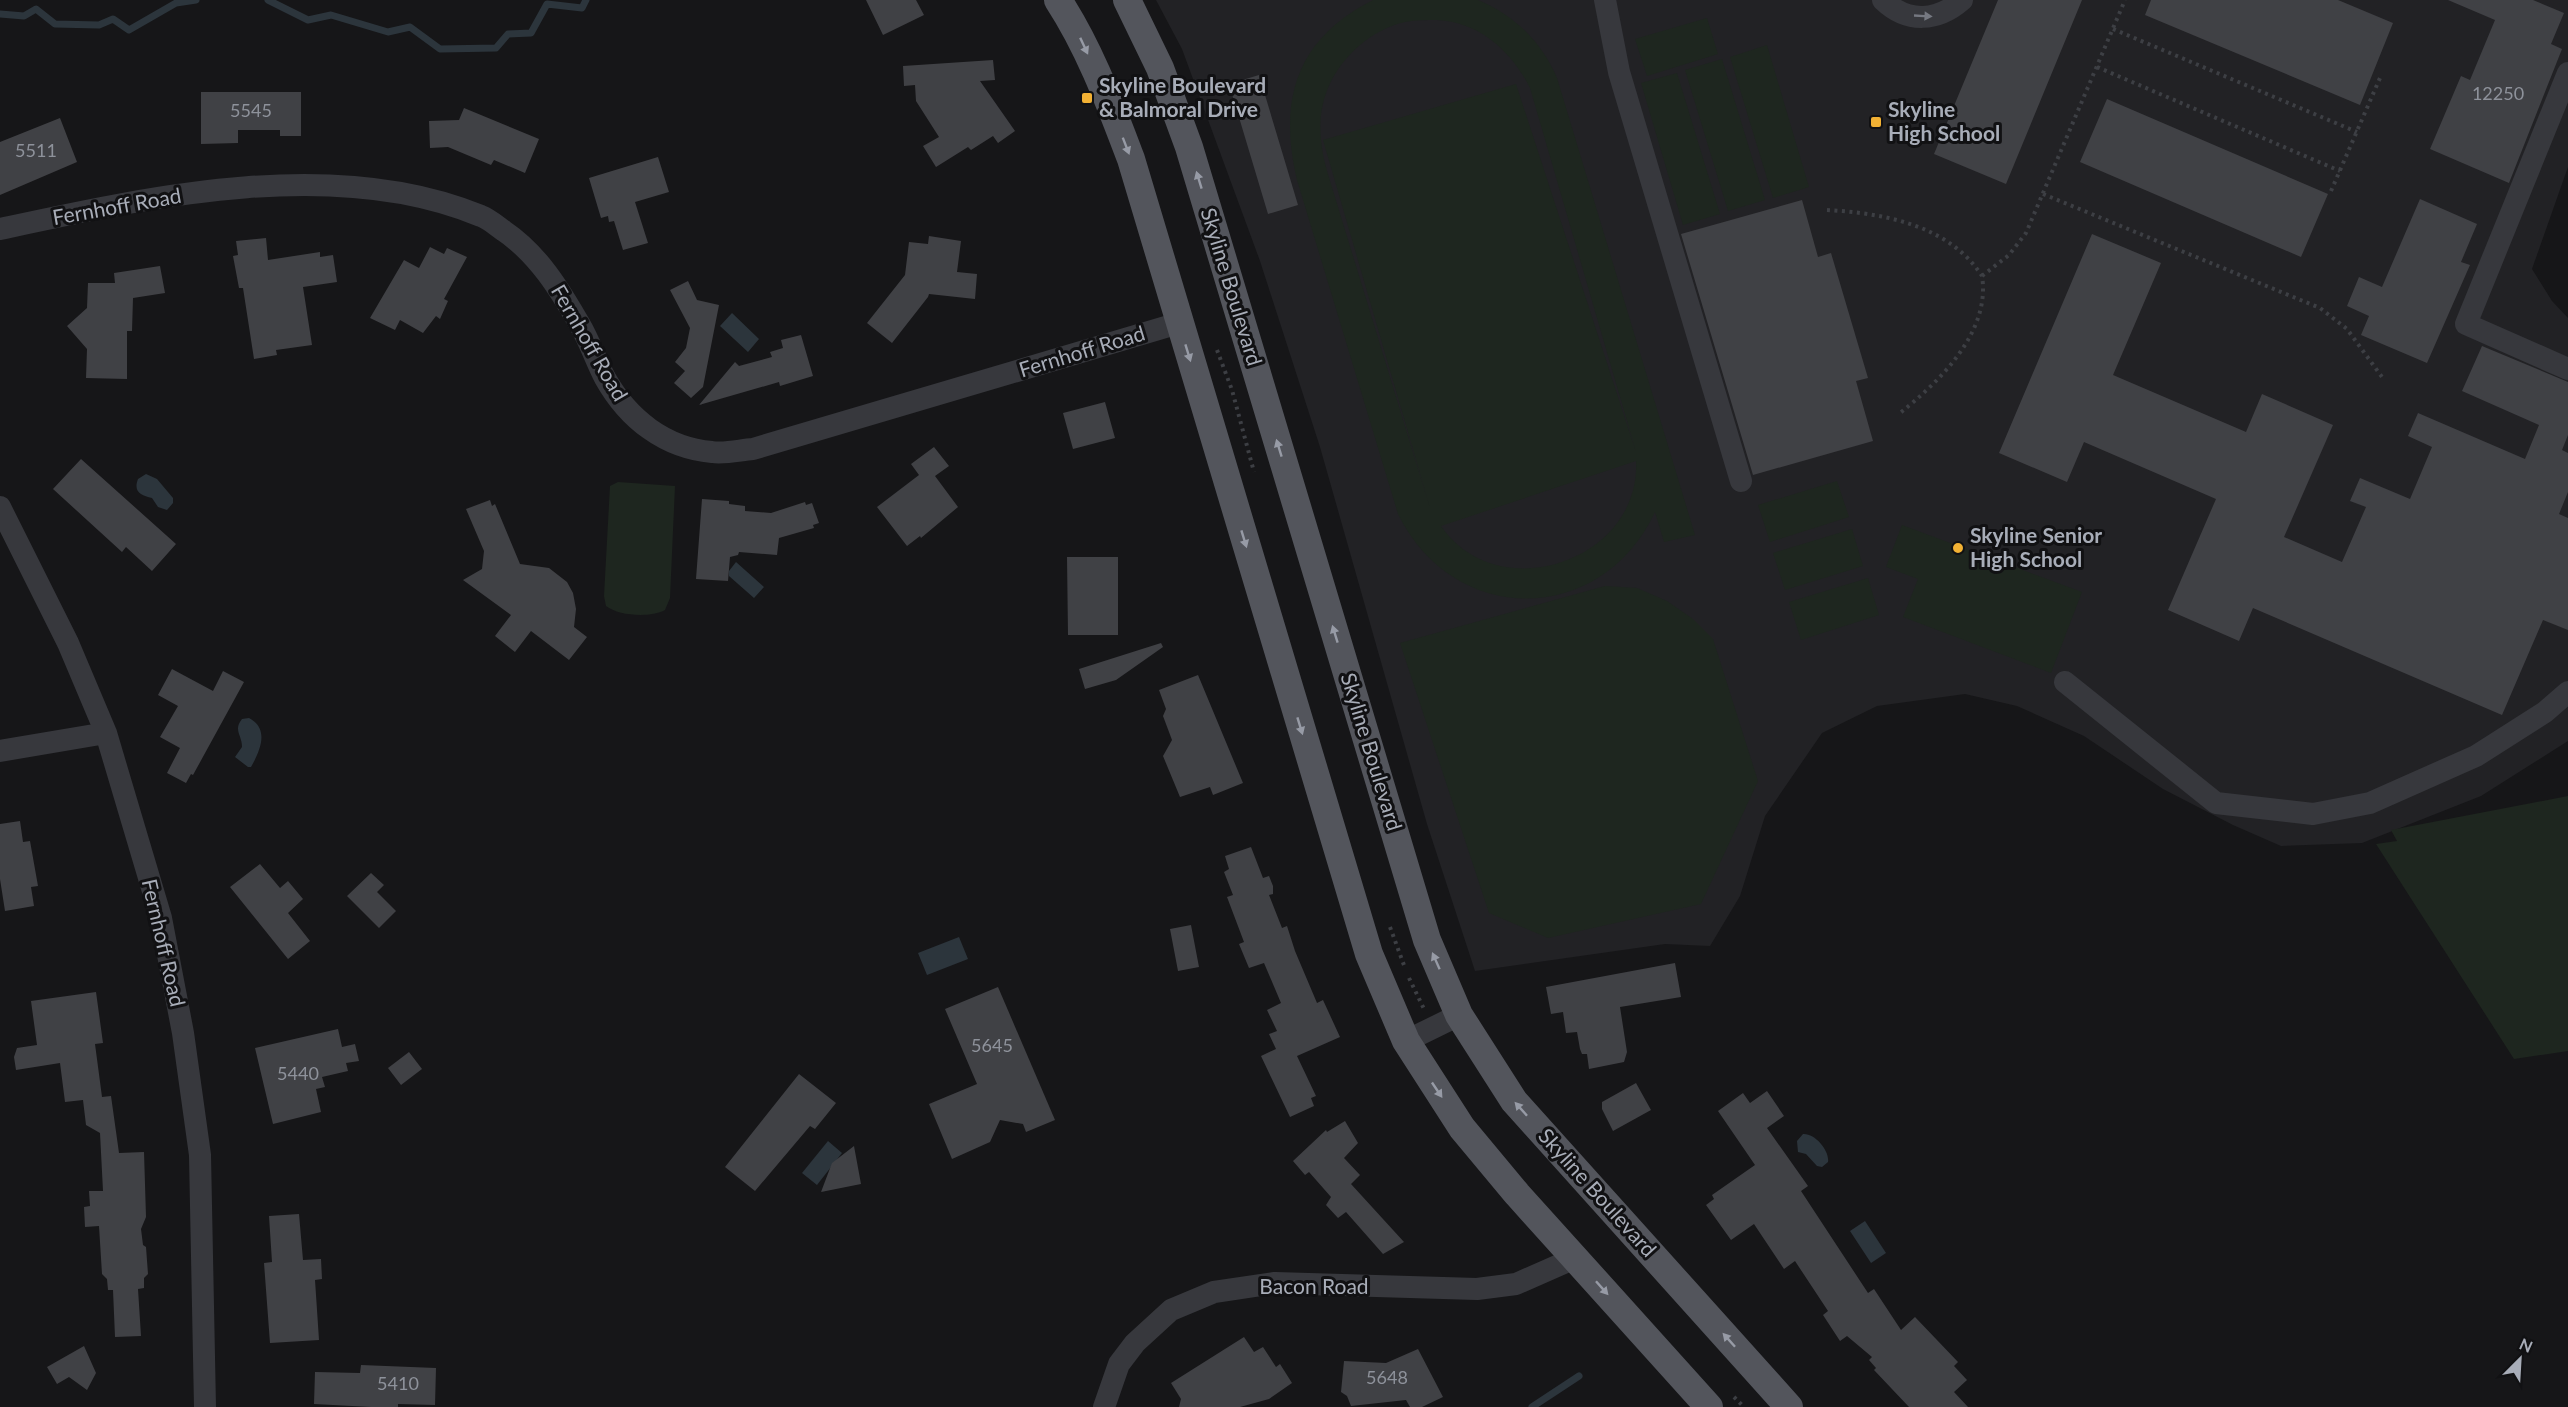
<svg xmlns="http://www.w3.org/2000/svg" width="2568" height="1407" font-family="Lato,sans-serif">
<rect width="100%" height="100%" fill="#161618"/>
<path fill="#222225" d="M 1156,0 L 2568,0 L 2568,167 L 2532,269 L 2552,301 L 2568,318 L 2568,741 L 2481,796 L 2362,843 L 2281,846 L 2233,825 L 2163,789 L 2084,736 L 2017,706 L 1965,694 L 1877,706 L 1822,733 L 1765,816 L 1740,896 L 1710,946 L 1665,944 L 1475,971 L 1427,824 L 1320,447 L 1260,261 L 1182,49 Z"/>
<path fill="#1e261f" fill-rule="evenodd" d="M 1373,0 L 1478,0 C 1514,15 1542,42 1557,78 L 1695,535 L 1664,542 L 1655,512 C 1602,626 1454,628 1398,514 L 1297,180 C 1278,100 1296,39 1373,0 ZM 1437,20 C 1480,22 1512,52 1530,88 L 1636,452 L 1516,84 L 1323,140 L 1430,508 L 1327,171 C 1313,122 1320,80 1360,45 C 1372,35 1389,25 1405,22 C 1416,20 1427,20 1437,20 ZM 1636,461 C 1641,561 1498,609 1441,526 Z
M 1707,18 L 1718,54 L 1647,76 L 1635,39 Z
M 1767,45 L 1809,187 L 1773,198 L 1730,57 Z
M 1722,59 L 1765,200 L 1728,211 L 1685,70 Z
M 1677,73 L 1720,214 L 1683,225 L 1641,83 Z
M 1837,481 L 1849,517 L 1770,542 L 1758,505 Z
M 618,482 L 675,486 L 670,598 L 665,610 C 650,618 619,616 606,606 L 604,596 L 610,486 Z
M 1902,525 L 2082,592 L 2051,673 L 1903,617 L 1918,579 L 1886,567 Z
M 1852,529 L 1863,566 L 1785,590 L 1773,553 Z
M 1868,578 L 1879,615 L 1801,640 L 1789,602 Z
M 1605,586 L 1637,588 L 1667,601 L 1693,619 L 1713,639 L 1758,781 L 1701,904 L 1548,938 L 1489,913 L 1400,643 Z
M 2568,796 L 2568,1051 L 2514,1059 L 2376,844 L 2397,841 L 2391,830 Z"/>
<path fill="#2c353c" d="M 732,313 L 759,339 L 748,352 L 720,326 Z
M 146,474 L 157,479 L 173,498 L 173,503 L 167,510 L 158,507 L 152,498 C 141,495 133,492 138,479 Z
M 736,562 L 764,587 L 754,598 L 729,576 L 729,571 Z
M 249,718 C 270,729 260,751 251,767 L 248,767 L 235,757 L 242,747 C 242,735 233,730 242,719 Z
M 959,937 L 968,959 L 927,975 L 918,953 Z
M 1803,1134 C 1815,1133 1830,1151 1828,1162 L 1822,1167 L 1817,1166 L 1806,1154 L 1798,1152 L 1797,1141 Z
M 828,1141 L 842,1153 L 817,1185 L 802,1173 Z
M 1865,1221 L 1886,1253 L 1871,1263 L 1850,1231 Z"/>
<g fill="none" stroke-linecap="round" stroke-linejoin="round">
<path stroke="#2c353c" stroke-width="7" d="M 268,0 L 308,20 L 331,15 L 388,32 L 410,27 L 440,49 L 496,48 L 508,34 L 531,33 L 547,4 L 582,8 L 586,0
M 0,14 L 24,16 L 36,9 L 55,24 L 99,25 L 113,19 L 129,30 L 176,3 L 196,0
M 1532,1407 L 1579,1376"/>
</g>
<path fill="#404145" d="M 866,0 L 916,0 L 924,15 L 883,35 Z
M 1998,0 L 2082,0 L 2006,184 L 1934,154 Z
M 2151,0 L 2338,0 L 2393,23 L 2360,105 L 2145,15 Z
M 2448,0 L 2533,0 L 2564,13 L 2551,44 L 2562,49 L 2509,183 L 2430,149 L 2461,76 L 2470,80 L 2495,20 Z
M 993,60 L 995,80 L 980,81 L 1015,131 L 998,143 L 993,136 L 971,150 L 968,147 L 936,167 L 923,146 L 939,137 L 916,101 L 915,85 L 904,86 L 903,66 Z
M 1259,75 L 1298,205 L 1268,214 L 1229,84 Z
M 201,92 L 301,92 L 301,136 L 280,136 L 280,130 L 238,130 L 238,143 L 201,144 Z
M 2107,99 L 2328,194 L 2301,257 L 2080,162 Z
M 464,108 L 539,139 L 525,173 L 494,160 L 491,165 L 448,147 L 430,148 L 429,121 L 459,120 Z
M 60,118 L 77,162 L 0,195 L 0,142 Z
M 658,157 L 669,192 L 635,202 L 648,243 L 623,250 L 614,221 L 609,222 L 608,216 L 601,218 L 589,178 Z
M 2420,199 L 2477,224 L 2461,262 L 2470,265 L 2427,363 L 2361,335 L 2369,316 L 2347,306 L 2359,277 L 2382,287 Z
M 1802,200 L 1818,257 L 1831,253 L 1868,378 L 1856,381 L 1873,441 L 1753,475 L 1681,234 Z
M 2092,234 L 2161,263 L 2113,375 L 2246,432 L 2262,394 L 2333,425 L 2284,537 L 2342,562 L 2366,507 L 2350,501 L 2360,478 L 2410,499 L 2432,447 L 2408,436 L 2418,413 L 2525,459 L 2539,425 L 2462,391 L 2482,346 L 2568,382 L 2568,435 L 2562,450 L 2568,453 L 2568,492 L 2559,514 L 2568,518 L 2568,630 L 2543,620 L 2502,715 L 2253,608 L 2239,641 L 2168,610 L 2216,499 L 2084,442 L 2067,482 L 1999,453 Z
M 929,236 L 961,241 L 957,272 L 977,274 L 975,299 L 929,294 L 928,297 L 892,343 L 867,323 L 905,275 L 909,242 L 928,244 Z
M 266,238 L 268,260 L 320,252 L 320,257 L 333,255 L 337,282 L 303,287 L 312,345 L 276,350 L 277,355 L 254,359 L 243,288 L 239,288 L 233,256 L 238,255 L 236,241 Z
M 430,247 L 444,254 L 447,248 L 467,257 L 444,299 L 448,301 L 440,319 L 436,316 L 423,333 L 400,320 L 395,330 L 370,318 L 404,260 L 419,268 Z
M 160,266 L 165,293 L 133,298 L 132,331 L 127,331 L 127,379 L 86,378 L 87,349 L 67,326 L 87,308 L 88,283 L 115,283 L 114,273 Z
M 688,281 L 697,300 L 719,305 L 703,387 L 691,398 L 674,383 L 685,371 L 675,362 L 686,348 L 690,328 L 670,290 Z
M 801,335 L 813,376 L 780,386 L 779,382 L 699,405 L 735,362 L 739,366 L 772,357 L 770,352 L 783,348 L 781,340 Z
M 1105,402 L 1115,438 L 1073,449 L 1063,413 Z
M 934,447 L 949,466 L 935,476 L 958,507 L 921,538 L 920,536 L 907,546 L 877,507 L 919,475 L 911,464 Z
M 81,459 L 176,544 L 152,571 L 126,547 L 122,552 L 53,489 Z
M 702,499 L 729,501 L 729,504 L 745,506 L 745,511 L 771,513 L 805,502 L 806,505 L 812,503 L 819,523 L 813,525 L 814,528 L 779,538 L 777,555 L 739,552 L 738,555 L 730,557 L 728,581 L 696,579 Z
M 490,500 L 492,506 L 495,504 L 520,564 L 549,568 L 567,582 L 573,593 L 576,609 L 574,627 L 587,637 L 569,660 L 531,631 L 515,652 L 495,636 L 511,615 L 463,580 L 482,569 L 484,551 L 466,509 Z
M 1067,557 L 1118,557 L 1118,635 L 1068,635 Z
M 1161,643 L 1163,647 L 1116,680 L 1085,689 L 1079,669 Z
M 172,669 L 213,691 L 223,671 L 244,682 L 193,775 L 191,774 L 186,783 L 167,773 L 180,748 L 160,737 L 178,706 L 158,695 Z
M 1198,675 L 1243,783 L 1213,795 L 1210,787 L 1180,797 L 1163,756 L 1172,740 L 1163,716 L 1166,709 L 1159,690 Z
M 20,821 L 23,842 L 30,841 L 38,886 L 31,887 L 34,906 L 5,911 L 0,879 L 0,824 Z
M 1251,847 L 1263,878 L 1269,876 L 1273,886 L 1273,894 L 1269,895 L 1282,928 L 1287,926 L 1295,951 L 1317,1003 L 1323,1000 L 1340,1037 L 1297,1056 L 1316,1096 L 1311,1098 L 1314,1106 L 1290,1117 L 1261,1056 L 1276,1049 L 1269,1034 L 1277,1031 L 1267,1010 L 1281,1003 L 1264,963 L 1249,968 L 1239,944 L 1244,942 L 1227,897 L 1233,895 L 1224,872 L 1229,869 L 1225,856 Z
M 260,864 L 280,888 L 288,881 L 303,899 L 288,913 L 310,941 L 288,959 L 230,887 Z
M 371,873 L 384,885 L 377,892 L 396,911 L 379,928 L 347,896 Z
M 1191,925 L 1199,967 L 1178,971 L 1170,929 Z
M 1675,963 L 1681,997 L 1620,1007 L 1627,1052 L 1624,1062 L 1589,1069 L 1587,1054 L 1582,1054 L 1580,1049 L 1577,1032 L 1566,1033 L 1563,1012 L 1551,1014 L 1546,987 Z
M 998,987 L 1055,1120 L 1026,1132 L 1023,1124 L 1000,1120 L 990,1142 L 952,1159 L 929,1104 L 977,1084 L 945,1009 Z
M 96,992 L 103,1043 L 95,1044 L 102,1097 L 111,1096 L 119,1153 L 144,1152 L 146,1217 L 141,1229 L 143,1245 L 146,1247 L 148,1274 L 144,1278 L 144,1288 L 138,1289 L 141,1336 L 115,1337 L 113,1290 L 108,1290 L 107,1279 L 102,1274 L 99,1226 L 85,1227 L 84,1207 L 90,1206 L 89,1191 L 103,1191 L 100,1133 L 86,1125 L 83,1100 L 65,1102 L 60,1063 L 16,1070 L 14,1057 L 17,1048 L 37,1045 L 31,1001 Z
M 338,1029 L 342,1047 L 355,1044 L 359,1061 L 346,1063 L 348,1071 L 322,1077 L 325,1087 L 316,1089 L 321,1112 L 273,1124 L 255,1048 Z
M 409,1052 L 422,1069 L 401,1085 L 388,1068 Z
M 799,1074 L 836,1103 L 815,1129 L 810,1126 L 755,1191 L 725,1167 Z
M 1636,1083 L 1651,1110 L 1613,1131 L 1602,1109 L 1602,1102 Z
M 1767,1091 L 1784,1116 L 1767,1128 L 1808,1186 L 1801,1191 L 1868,1293 L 1874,1289 L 1901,1330 L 1915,1317 L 1958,1362 L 1954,1366 L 1967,1380 L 1954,1392 L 1968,1407 L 1909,1407 L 1874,1370 L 1876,1368 L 1869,1360 L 1872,1357 L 1847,1336 L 1840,1341 L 1823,1315 L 1828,1311 L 1795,1261 L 1784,1269 L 1754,1224 L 1731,1240 L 1706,1205 L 1714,1199 L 1712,1195 L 1755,1165 L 1718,1111 L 1743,1093 L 1750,1103 Z
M 1345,1121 L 1358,1143 L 1344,1158 L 1360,1175 L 1351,1184 L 1404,1242 L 1383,1254 L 1346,1212 L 1338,1218 L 1326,1205 L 1331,1197 L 1309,1172 L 1305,1175 L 1293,1161 L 1326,1130 L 1327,1132 Z
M 854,1146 L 861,1184 L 821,1192 L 832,1163 Z
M 299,1214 L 303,1260 L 321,1259 L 322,1279 L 315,1280 L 319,1340 L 270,1343 L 264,1263 L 272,1262 L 269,1216 Z
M 1244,1337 L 1254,1352 L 1263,1347 L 1276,1367 L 1280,1364 L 1292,1383 L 1269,1399 L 1240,1407 L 1179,1407 L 1181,1399 L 1171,1383 Z
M 84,1346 L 96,1373 L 87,1390 L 69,1377 L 57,1384 L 47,1367 Z
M 1418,1349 L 1443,1397 L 1422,1407 L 1410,1407 L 1406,1400 L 1351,1406 L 1347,1396 L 1341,1392 L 1344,1361 L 1386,1363 Z
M 361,1365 L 436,1368 L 435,1405 L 398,1404 L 398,1407 L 371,1407 L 314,1404 L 315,1372 L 360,1373 Z"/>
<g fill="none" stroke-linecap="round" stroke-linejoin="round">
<path stroke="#3d3f44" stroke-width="4" stroke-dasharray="3 4.5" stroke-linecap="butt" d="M 2113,29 L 2357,132
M 2097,67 L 2340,171
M 2331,191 L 2380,78
M 2043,194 L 2320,308 L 2347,329 L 2382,377
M 1827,210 C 1883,213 1949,225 1982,276 C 1991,332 1939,382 1900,413
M 1982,276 L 2009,255 L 2026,233 L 2125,0
M 1217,350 L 1232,390 L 1254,472
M 1390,927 L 1405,968
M 1409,978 L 1424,1009
M 1734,1397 L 1744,1407"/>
<path stroke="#37383d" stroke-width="22" d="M 1605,0 L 1619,72 L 1741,481
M 1883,0 C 1908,24 1938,21 1962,0
M 2568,73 L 2466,324 L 2568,369
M 0,229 C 149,197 335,155 481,216 C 489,219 497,226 504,231 C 538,254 560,290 580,325 C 590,342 596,361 605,378 C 628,419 665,448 712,452 C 725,454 740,450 753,449 L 1179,323
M 0,507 L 68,643 L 106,733 L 161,918 L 183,1033 L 200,1155 L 205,1407
M 2065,682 L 2216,803 L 2313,814 L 2370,803 L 2476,756 L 2545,712 L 2568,692
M 0,751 L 106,733
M 1406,1041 L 1459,1015
M 1104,1407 L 1119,1364 L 1135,1343 L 1171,1310 L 1214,1292 L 1275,1283 L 1477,1289 L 1516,1284 L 1575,1258"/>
<path stroke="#53555c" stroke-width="28" d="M 1058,0 C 1090,49 1110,104 1131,159 L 1369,954 L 1406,1041 L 1462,1128 L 1517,1194 L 1709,1407
M 1127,0 L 1160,68 L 1189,147 L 1427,940 L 1459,1015 L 1514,1101 L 1789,1407"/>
</g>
<defs><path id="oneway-solid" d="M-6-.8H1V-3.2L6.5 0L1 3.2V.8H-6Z" transform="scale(1.5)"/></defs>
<use fill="#757881" href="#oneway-solid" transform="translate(1923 16) rotate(3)"/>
<g fill="#979ba6">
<use href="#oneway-solid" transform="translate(1084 46) rotate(65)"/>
<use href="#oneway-solid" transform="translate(1126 146) rotate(69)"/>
<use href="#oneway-solid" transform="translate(1199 180) rotate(-107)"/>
<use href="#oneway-solid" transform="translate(1188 353) rotate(73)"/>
<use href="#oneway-solid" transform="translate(1279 448) rotate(-107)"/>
<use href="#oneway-solid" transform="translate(1244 539) rotate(73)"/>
<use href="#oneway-solid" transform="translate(1335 634) rotate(-107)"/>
<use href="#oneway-solid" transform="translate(1300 726) rotate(73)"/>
<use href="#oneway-solid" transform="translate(1436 961) rotate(-114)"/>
<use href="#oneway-solid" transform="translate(1437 1090) rotate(56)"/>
<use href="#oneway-solid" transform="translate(1521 1109) rotate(-132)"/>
<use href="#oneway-solid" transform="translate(1602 1288) rotate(48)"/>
<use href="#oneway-solid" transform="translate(1729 1340) rotate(-132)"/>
</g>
<g fill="#f2b134" stroke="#111113" stroke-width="2">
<rect x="1081" y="92" width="12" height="12" rx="3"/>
<rect x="1870" y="116" width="12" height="12" rx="3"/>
<circle cx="1958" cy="548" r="6"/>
</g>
<g text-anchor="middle" stroke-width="6" stroke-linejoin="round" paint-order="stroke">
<g font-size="18" fill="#8e929b">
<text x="2498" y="100">12250</text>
<text x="251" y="117">5545</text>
<text x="36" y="157">5511</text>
<text x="992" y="1052">5645</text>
<text x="298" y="1080">5440</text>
<text x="1387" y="1384">5648</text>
<text x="398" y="1390">5410</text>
</g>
<g font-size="21" font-weight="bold" fill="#a8adb8" stroke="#111113" text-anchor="start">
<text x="1099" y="93">Skyline Boulevard<tspan x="1099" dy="24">&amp; Balmoral Drive</tspan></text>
<text x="1888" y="117">Skyline<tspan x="1888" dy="24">High School</tspan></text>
<text x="1970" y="543">Skyline Senior<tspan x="1970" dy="24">High School</tspan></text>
</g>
<g font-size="21" fill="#a8adb8" stroke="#111113">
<text transform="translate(117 207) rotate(-10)" y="7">Fernhoff Road</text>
<text transform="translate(1231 287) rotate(73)" y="7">Skyline Boulevard</text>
<text transform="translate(589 343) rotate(60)" y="7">Fernhoff Road</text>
<text transform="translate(1082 352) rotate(-17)" y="7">Fernhoff Road</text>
<text transform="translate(1371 752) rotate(73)" y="7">Skyline Boulevard</text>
<text transform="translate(163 943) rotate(77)" y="7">Fernhoff Road</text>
<text transform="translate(1597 1193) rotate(48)" y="7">Skyline Boulevard</text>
<text x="1314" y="1294">Bacon Road</text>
</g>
</g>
<g transform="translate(2520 1359) rotate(24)" stroke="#111113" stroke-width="4.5" paint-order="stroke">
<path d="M0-4.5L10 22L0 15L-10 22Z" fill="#a8adb8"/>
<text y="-9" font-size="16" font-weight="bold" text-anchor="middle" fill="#a8adb8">N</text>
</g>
</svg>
